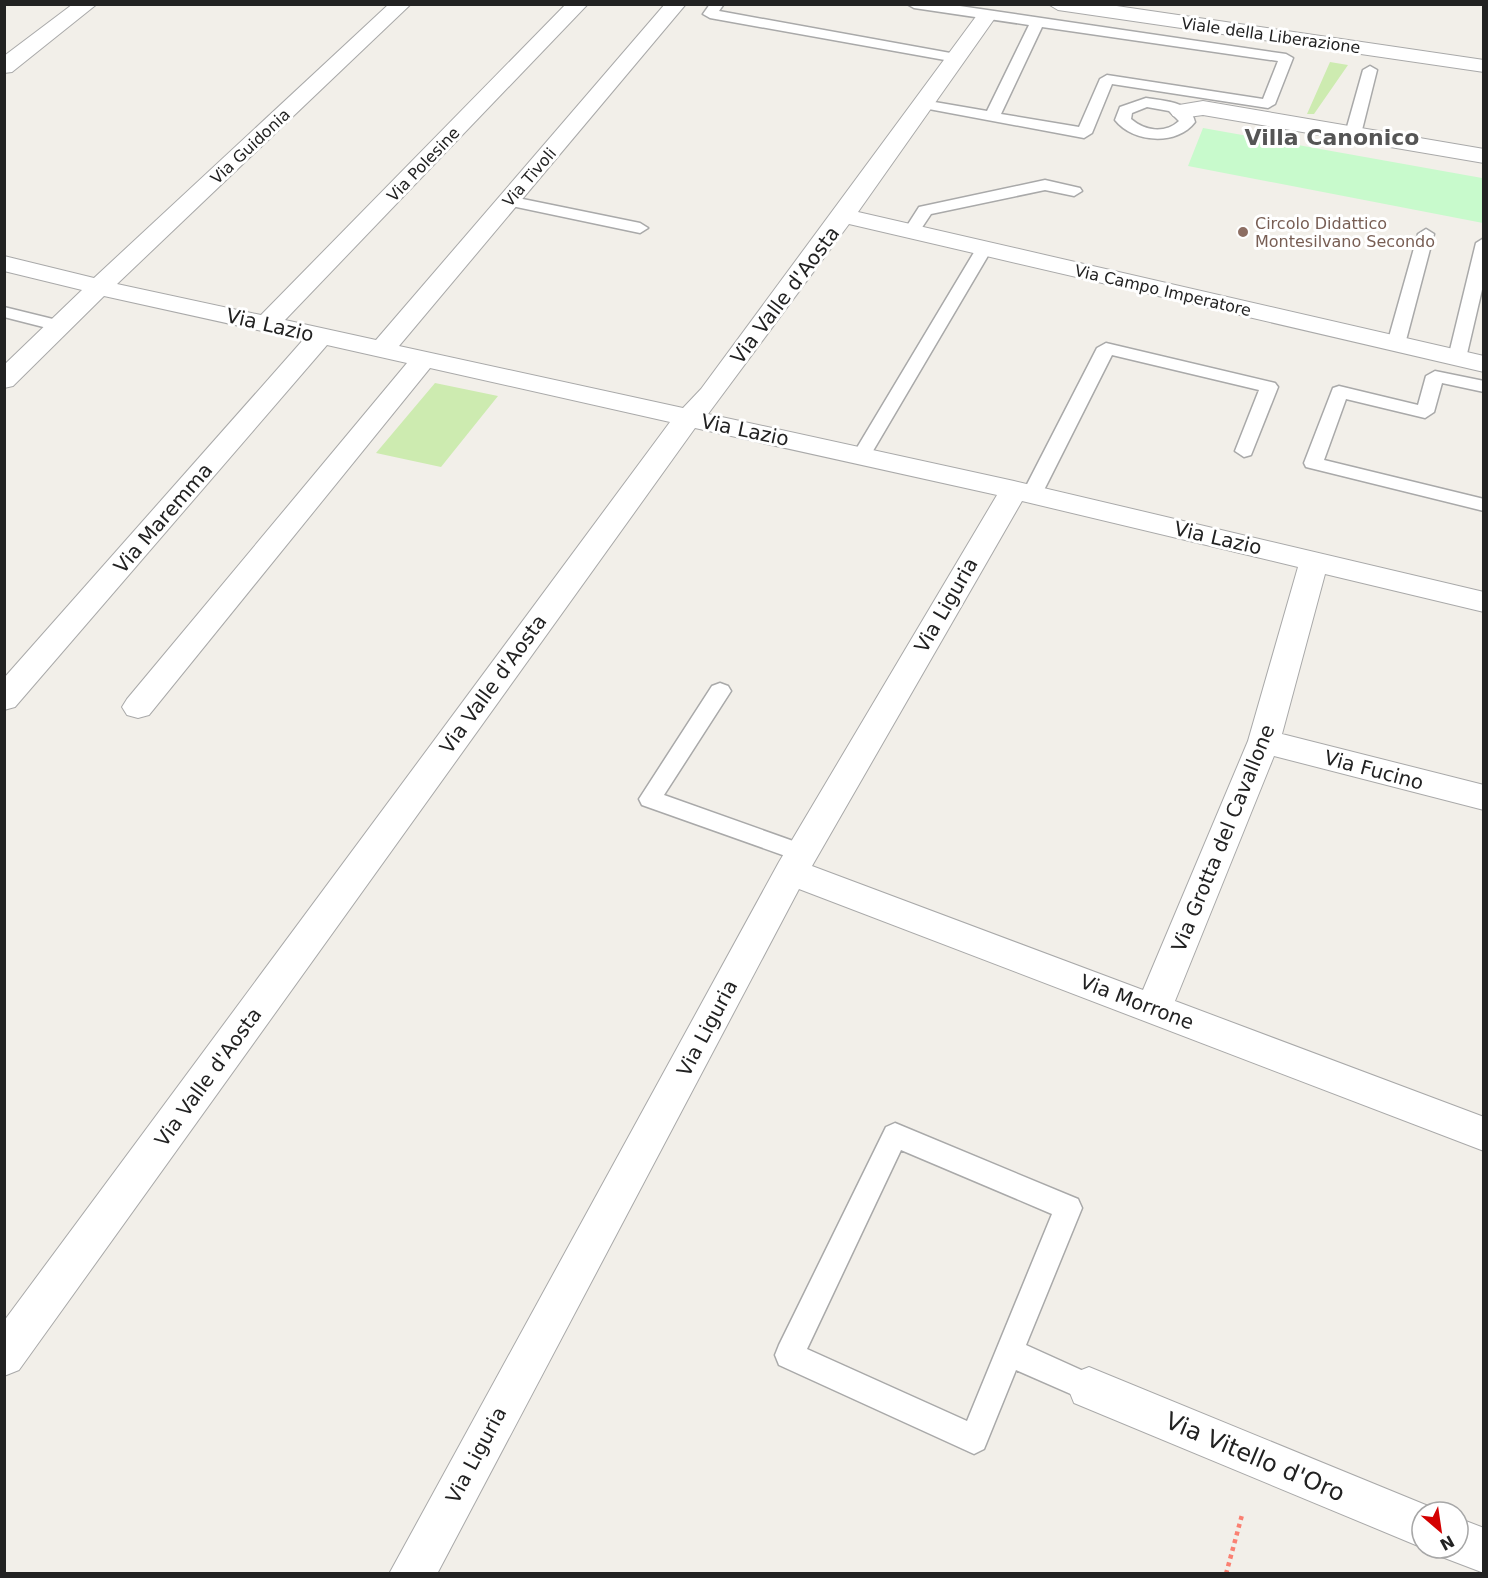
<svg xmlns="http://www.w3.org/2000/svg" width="1488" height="1578" font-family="'DejaVu Sans',sans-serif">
<rect width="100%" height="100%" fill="#f2efe9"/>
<path fill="#cdebb0" d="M 1330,62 L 1348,65 L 1314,114 L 1307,114 Z
M 435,383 L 498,396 L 441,467 L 376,453 Z"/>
<path fill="#c8facc" d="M 1203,128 L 1482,178 L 1483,173 L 1483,223 L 1188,166 Z"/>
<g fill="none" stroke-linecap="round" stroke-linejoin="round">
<defs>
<path id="lane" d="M 710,4 L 724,4 L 719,11 L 956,54 L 963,58 L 956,62 L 710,18 L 703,14 Z
M 907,4 L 946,4 L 1286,54 L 1293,58 L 1275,104 L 1268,108 L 1112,84 L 1092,133 L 1084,138 L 918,107 L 916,104 L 918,101 L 923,100 L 987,111 L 1029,25 L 914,8 ZM 1042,27 L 1278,61 L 1263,99 L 1107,75 L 1100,79 L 1079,127 L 1001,114 Z
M 1370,66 L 1377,70 L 1361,134 L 1353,139 L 1348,137 L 1345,134 L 1363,70 Z
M 1146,98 C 1163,101 1191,101 1195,122 C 1177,146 1133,143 1115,120 L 1120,107 ZM 1147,107 L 1169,111 L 1179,121 C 1165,134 1145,131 1131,119 L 1132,113 Z
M 1045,180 L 1080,188 L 1082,191 L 1074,196 L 1045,190 L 931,214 L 917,235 L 911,237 L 903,232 L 919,207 Z
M 508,196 L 640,223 L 648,228 L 640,233 L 502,204 L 500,201 L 502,198 Z
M 1426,229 L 1434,234 L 1405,344 L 1396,349 L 1390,348 L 1387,344 L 1418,234 Z
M 1484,238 L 1484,281 L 1466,358 L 1457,363 L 1448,358 L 1476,243 Z
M 984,244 L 992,249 L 870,456 L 861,462 L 854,460 L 852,456 L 976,249 Z
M 4,307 L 65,322 L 68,326 L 59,331 L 4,317 Z
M 1106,343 L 1275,383 L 1278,387 L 1251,455 L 1244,457 L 1235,451 L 1259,390 L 1112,355 L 1042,494 L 1039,498 L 1025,498 L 1022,494 L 1097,348 Z
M 1435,371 L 1484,381 L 1484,392 L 1442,383 L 1434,412 L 1425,418 L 1346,399 L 1324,460 L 1484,499 L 1484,511 L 1306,467 L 1304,463 L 1333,388 L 1339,386 L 1418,405 L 1426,376 Z
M 720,683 L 728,686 L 731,691 L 664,795 L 810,847 L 814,853 L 810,859 L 802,862 L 794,859 L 642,805 L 639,799 L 712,686 Z
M 895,1123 L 1078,1199 L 1082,1208 L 1026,1345 L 1099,1378 L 1104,1388 L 1099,1398 L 1089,1402 L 1016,1370 L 984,1449 L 974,1454 L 779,1365 L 775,1355 L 779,1345 L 886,1127 ZM 901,1150 L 1052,1214 L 967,1421 L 807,1349 Z"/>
<path id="street" d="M 73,4 L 97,4 L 12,72 L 4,73 L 4,56 Z
M 389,4 L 411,4 L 117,284 L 261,315 L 566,4 L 588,4 L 285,320 L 376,340 L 665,4 L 686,4 L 399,346 L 683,408 L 701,389 L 980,11 L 994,11 L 997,15 L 858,212 L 1484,356 L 1484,372 L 849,224 L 708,414 L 1014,481 L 1484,592 L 1484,612 L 1325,574 L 1282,734 L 1484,785 L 1484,810 L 1274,756 L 1175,1001 L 1484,1117 L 1484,1151 L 799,889 L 437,1574 L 389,1574 L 779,862 L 997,495 L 695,428 L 19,1370 L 4,1376 L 4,1321 L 670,422 L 430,368 L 149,715 L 138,718 L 127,715 L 122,707 L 127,699 L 407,363 L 327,345 L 15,707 L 4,710 L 4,678 L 303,340 L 104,296 L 13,386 L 4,388 L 4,365 L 82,290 L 4,271 L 4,256 L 94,278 ZM 1022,501 L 1298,567 L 1248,741 L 1143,990 L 812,866 Z
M 1048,4 L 1103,4 L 1484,60 L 1484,72 L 1058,10 Z
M 1203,101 L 1484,149 L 1484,163 L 1203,115 L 1181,118 L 1173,116 L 1170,111 L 1173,106 Z
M 1089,1367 L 1438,1510 L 1422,1512 L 1423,1548 L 1074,1403 L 1068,1388 L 1074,1373 Z
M 1458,1518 L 1484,1528 L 1484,1573 L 1442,1557 L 1438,1548 L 1458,1548 Z"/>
</defs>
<use href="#lane" stroke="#a9a9a9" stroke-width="3"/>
<use href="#street" stroke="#a9a9a9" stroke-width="2"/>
<path stroke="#fa8072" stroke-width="4.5" stroke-dasharray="4 4" stroke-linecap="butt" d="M 1226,1574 L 1242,1515"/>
<use href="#lane" fill="#fff" fill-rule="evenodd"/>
<use href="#street" fill="#fff" fill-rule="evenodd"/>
</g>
<circle fill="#8d6e63" stroke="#fff" stroke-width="2" cx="1243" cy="232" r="6"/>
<g text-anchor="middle" stroke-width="6" stroke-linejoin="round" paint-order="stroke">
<g font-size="16" fill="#222" stroke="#fff">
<text transform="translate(1271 35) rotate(8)" y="6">Viale della Liberazione</text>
<text transform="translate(250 146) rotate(-43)" y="6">Via Guidonia</text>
<text transform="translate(423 164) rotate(-46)" y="6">Via Polesine</text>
<text transform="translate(529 177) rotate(-49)" y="6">Via Tivoli</text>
<text transform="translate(1163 290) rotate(13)" y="6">Via Campo Imperatore</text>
</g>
<g font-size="16" fill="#785e54" stroke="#fff" text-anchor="start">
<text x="1255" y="229">Circolo Didattico<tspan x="1255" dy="18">Montesilvano Secondo</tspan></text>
</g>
<g font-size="20" fill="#222" stroke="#fff">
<text transform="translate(785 295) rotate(-53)" y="7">Via Valle d'Aosta</text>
<text transform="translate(270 325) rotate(13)" y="7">Via Lazio</text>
<text transform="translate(745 430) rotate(12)" y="7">Via Lazio</text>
<text transform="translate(163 518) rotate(-49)" y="7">Via Maremma</text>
<text transform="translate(1218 538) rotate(13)" y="7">Via Lazio</text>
<text transform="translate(946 605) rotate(-60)" y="7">Via Liguria</text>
<text transform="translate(493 684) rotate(-54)" y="7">Via Valle d'Aosta</text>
<text transform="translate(1374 770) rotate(15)" y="7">Via Fucino</text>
<text transform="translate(1223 838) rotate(-68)" y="7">Via Grotta del Cavallone</text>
<text transform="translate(1137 1002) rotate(21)" y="7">Via Morrone</text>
<text transform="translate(707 1028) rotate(-62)" y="7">Via Liguria</text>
<text transform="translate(208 1077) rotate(-54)" y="7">Via Valle d'Aosta</text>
<text transform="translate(476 1455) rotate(-62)" y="7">Via Liguria</text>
</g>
<g font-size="22" font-weight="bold" fill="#555" stroke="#fff">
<text x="1332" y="145">Villa Canonico</text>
</g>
<g font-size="24" fill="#222" stroke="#fff">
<text transform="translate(1255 1457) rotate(23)" y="8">Via Vitello d'Oro</text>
</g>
</g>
<rect width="1488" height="1578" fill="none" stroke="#222222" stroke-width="12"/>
<g transform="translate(1440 1530) rotate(151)"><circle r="28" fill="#ffffff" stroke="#a7a7a7" stroke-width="1.5"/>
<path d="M0-4.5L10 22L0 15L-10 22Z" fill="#d40000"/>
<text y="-9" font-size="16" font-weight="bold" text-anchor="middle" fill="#222222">N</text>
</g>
</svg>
